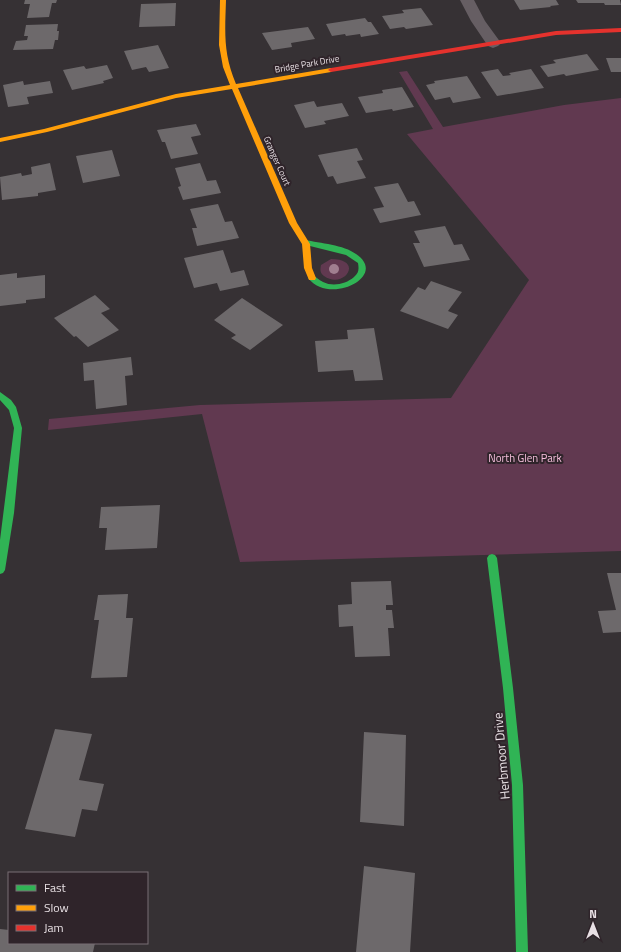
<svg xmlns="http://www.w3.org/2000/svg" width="621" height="952" font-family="'Titillium Web',sans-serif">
<rect width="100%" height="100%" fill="#363134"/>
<path fill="#613950" d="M 407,71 L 443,127 L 564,105 L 621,98 L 621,551 L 240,562 L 202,414 L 48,430 L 49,419 L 200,405 L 451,398 L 529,280 L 407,134 L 433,129 L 399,72 Z
M 331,259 C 365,259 344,290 324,276 C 320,273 320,270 321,265 Z"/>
<path fill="#6d696b" d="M 25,0 L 57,0 L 56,3 L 52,3 L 49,17 L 27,18 L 30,4 L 24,4 Z
M 514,0 L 556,0 L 559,5 L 550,6 L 551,7 L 520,10 Z
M 576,0 L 620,0 L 621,5 L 605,5 L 604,3 L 578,3 Z
M 176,3 L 175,26 L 139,27 L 141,4 Z
M 421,8 L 433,25 L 406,29 L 404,27 L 390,29 L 382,16 L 404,13 L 402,10 Z
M 365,18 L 368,22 L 371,22 L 379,34 L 361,37 L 360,34 L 346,36 L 345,34 L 332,36 L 326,24 Z
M 58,24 L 57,31 L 59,31 L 58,40 L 55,40 L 53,49 L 13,50 L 16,41 L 27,40 L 28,36 L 24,36 L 26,25 Z
M 308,27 L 315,39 L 291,43 L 292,47 L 272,50 L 262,33 Z
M 158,45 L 169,68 L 149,72 L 146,67 L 132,70 L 124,51 Z
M 587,54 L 599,70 L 566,76 L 564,74 L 548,77 L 540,66 L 556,63 L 553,60 Z
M 606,58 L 621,58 L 621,72 L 611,72 Z
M 107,65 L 113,78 L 103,81 L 104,83 L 72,90 L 63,70 L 84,66 L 86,69 Z
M 498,69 L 503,76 L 511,75 L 509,73 L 531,69 L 544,88 L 497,96 L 481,72 Z
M 467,76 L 481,98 L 453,103 L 450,97 L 435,100 L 426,85 L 435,83 L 434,81 Z
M 23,81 L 24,85 L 50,81 L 53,93 L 27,97 L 29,104 L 8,107 L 3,85 Z
M 402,87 L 414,107 L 393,111 L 392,109 L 366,113 L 358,97 L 383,93 L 382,90 Z
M 314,101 L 317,107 L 342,103 L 349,116 L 324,121 L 326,124 L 305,128 L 294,105 Z
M 196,124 L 201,135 L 191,137 L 198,154 L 171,159 L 165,142 L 162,142 L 157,130 Z
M 357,148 L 363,160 L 357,161 L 366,178 L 337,184 L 333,176 L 328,177 L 318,155 Z
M 112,150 L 120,176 L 83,183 L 76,156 Z
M 50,163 L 56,190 L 38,193 L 38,196 L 2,200 L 0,177 L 21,173 L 22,176 L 32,174 L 31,167 Z
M 200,163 L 207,181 L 216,180 L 221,193 L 183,200 L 178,187 L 181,186 L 175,168 Z
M 398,183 L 408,202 L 414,201 L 421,215 L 380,223 L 373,209 L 384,207 L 374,187 Z
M 218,204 L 225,222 L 232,221 L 239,238 L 197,246 L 192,228 L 197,228 L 190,209 Z
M 445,226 L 454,245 L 462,244 L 470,260 L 424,267 L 413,243 L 420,243 L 414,231 Z
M 223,250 L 231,273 L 244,270 L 249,285 L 220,291 L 217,283 L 194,288 L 184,258 Z
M 17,273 L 17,278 L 45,275 L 45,298 L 26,300 L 26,303 L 0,306 L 0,275 Z
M 431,281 L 462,292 L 448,311 L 458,315 L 448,329 L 400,311 L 418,287 L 425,290 Z
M 95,295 L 110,309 L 101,313 L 119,330 L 88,347 L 76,336 L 74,337 L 54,318 Z
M 242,298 L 283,325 L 250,350 L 231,338 L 236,335 L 214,320 Z
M 374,328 L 383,380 L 355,381 L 353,370 L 318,372 L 315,341 L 348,339 L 347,330 Z
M 131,357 L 133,375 L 125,376 L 127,405 L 96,409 L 94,380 L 84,381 L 83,363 Z
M 160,505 L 157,548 L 105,550 L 107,528 L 99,528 L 101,507 Z
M 607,573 L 621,573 L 621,632 L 603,633 L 598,611 L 616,610 Z
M 391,581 L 393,605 L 386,605 L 386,610 L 392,610 L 394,628 L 388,628 L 390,656 L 355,657 L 353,626 L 339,627 L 338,605 L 352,604 L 351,582 Z
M 128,594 L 126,618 L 133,618 L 127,677 L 91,678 L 99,620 L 94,620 L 98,595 Z
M 55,729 L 92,734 L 79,780 L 104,784 L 97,811 L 82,809 L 75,837 L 25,829 Z
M 364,732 L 406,735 L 404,826 L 360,822 Z
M 364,866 L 415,873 L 410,952 L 356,952 Z
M 0,929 L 9,930 L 9,943 L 95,943 L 93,952 L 0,952 Z"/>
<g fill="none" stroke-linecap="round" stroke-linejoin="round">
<path fill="#665e63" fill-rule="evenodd" d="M 460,0 L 474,0 L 485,21 L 501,43 L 498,46 L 493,48 L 488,46 L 471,21 Z"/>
<path fill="#30b455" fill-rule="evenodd" d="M 302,240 L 305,240 C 320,243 344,245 356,254 C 389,276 330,306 308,278 L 309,276 C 316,275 318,280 323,282 C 333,287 346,284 354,277 C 359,273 359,269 358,263 L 346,255 L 302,244 Z
M 0,392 L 11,400 L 16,407 L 22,428 L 14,513 L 5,570 L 3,573 L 0,574 L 0,540 L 14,428 L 9,410 L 0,400 Z
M 492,554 L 495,555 L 497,558 L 513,688 L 523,785 L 528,952 L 516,952 L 512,785 L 503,688 L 487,558 L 489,555 Z"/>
<path fill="#ff9f0a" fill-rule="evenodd" d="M 220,0 L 226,0 C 225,33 223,53 236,84 L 331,68 L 334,70 L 331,72 L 238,88 L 297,223 L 310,244 L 312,268 L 316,278 L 315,280 L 309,280 L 304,268 L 302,244 L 289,223 L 232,89 L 176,98 L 47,132 L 0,142 L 0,138 L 44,129 L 176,94 L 230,85 L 223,67 L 219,45 Z"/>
<path fill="#e5322d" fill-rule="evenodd" d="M 621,28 L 621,32 L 556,35 L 331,72 L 328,70 L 331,68 L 556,31 Z"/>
</g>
<circle fill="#a07f90" cx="334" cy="269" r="5"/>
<g text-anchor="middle" stroke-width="4" stroke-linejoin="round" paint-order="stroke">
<g font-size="9" fill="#e8e0e4" stroke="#2f242a">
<text transform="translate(307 64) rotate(-10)" y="3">Bridge Park Drive</text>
<text transform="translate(277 161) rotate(66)" y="3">Granger Court</text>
</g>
<g font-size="11" fill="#f6bfdc" stroke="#2f242a">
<text x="525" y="462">North Glen Park</text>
</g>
<g font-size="13" fill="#e8e0e4" stroke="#2f242a">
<text transform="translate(501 756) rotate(-95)" y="5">Herbmoor Drive</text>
</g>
</g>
<rect x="8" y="872" width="140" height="72" fill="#2f242a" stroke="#796f74"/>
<rect x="16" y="885" width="20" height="6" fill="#30b455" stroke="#796f74"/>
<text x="44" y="892" font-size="12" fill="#e8e0e4">Fast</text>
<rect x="16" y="905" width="20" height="6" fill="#ff9f0a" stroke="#796f74"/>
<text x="44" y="912" font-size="12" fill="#e8e0e4">Slow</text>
<rect x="16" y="925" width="20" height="6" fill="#e5322d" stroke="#796f74"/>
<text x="44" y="932" font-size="12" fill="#e8e0e4">Jam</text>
<g transform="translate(593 924)" stroke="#2f242a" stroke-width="3" paint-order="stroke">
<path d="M0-3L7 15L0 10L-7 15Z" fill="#e8e0e4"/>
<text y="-6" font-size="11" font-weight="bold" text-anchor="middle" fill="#e8e0e4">N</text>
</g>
</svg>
